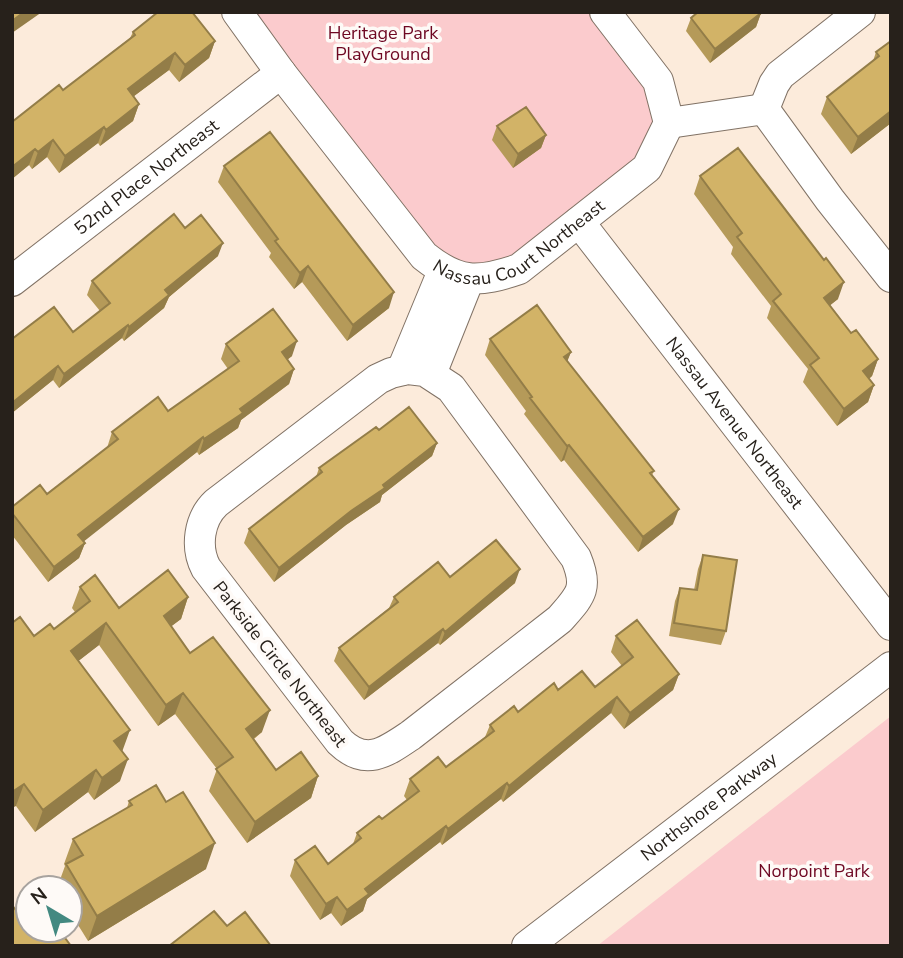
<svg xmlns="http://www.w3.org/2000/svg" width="903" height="958" font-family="'Nunito Sans',sans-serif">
<rect width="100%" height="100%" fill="#fcebdb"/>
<path fill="#fbcbcd" d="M 237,12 L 605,12 L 669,123 L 647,168 L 519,269 L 443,271 Z
M 891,716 L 891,946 L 597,946 Z"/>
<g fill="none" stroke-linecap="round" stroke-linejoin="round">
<defs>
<g id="minor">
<path id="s1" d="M 237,12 L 281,73 L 424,256 C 459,284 478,283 519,269 L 647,168 L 669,123 L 658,81 L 605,12"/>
<path d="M 860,12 L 780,75 L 774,84 L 764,109 L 830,200 L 891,277"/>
<path d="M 669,123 L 764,109"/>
<path id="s2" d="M 579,222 L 891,625"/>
<path id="s3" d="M 12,281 L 281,73"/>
<path d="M 408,369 L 425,371 L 451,388 L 576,558 C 589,589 580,596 560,619 L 411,735 C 386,752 366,767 340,742 L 206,568 C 195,547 199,519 216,503 L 378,379 L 391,373 Z"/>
<path d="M 402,370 L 443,271"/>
<path d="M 431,374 L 469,279"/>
<path id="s4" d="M 527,946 L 891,667"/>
</g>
</defs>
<use href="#minor" stroke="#817265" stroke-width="32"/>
<use href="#minor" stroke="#fff" stroke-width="30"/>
</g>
<path fill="#b59a59" d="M 696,12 L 761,12 L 761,13 L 756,27 L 710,63 L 686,31 L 691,18 L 697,13 Z
M 133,32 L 215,41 L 209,58 L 179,82 L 169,70 L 134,96 L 139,104 L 133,121 L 100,146 L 98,143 L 59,173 L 47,157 L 32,169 L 29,165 L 12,179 L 63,90 L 130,38 Z
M 891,41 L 891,123 L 851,154 L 821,114 L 827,97 L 873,61 L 876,52 Z
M 497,126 L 546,135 L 541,148 L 513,168 L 492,140 Z
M 224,166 L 389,308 L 347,341 L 302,282 L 294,289 L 269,257 L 271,253 L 218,182 Z
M 700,176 L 838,299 L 830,305 L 851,333 L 878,359 L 872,376 L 869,379 L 874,385 L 868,402 L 837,426 L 803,382 L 808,369 L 767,318 L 771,306 L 731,254 L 733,247 L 694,194 Z
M 185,228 L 218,256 L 169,297 L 164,308 L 124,341 L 122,338 L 59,388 L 53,380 L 12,413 L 12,339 L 73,332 L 100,311 L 87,295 L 92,281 Z
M 490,339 L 571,352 L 567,361 L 654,471 L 652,475 L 673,524 L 638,552 L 564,460 L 561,462 L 524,414 L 526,411 L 485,355 Z
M 226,344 L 292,356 L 287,360 L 294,369 L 289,384 L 241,420 L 238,428 L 199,455 L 197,452 L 83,541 L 85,543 L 79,558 L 48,582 L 12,535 L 12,507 L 47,494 L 107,448 L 112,432 L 168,411 L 228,369 L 221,359 Z
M 379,430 L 437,443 L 432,456 L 382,495 L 380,502 L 346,525 L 274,582 L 244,543 L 249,529 L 316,477 L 319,468 Z
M 703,555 L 726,631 L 721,645 L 669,636 L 675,601 L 680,588 L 694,590 L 698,569 Z
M 450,577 L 515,583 L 440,645 L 438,643 L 364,700 L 334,661 L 339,648 L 389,608 L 394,597 Z
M 80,587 L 119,608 L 188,597 L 181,619 L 171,626 L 190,653 L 262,732 L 254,739 L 276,770 L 318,776 L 311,798 L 247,843 L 209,791 L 217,769 L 175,714 L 158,726 L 99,645 L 78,661 L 122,751 L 120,781 L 94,800 L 88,792 L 35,832 L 16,806 L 34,636 L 54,629 L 75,612 L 72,608 Z
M 616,636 L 679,674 L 673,690 L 624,729 L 611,713 L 503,802 L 501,799 L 442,845 L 440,842 L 367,899 L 363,911 L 341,926 L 331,913 L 320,920 L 290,876 L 295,860 L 328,864 L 353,844 L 357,833 L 382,819 L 407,800 L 404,796 L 410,779 L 446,767 L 485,737 L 490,725 L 518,712 L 558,690 L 595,687 L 622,666 L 611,652 Z
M 129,801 L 206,869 L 88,941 L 70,912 L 70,888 L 57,888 L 65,866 L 64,864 L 73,839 L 127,808 Z"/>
<path fill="#937d48" d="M 24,12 L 42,12 L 12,33 L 12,21 Z
M 761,13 L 756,27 L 710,63 L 715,49 Z
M 215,41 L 209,58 L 179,82 L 185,65 Z
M 175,53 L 169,70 L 122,105 L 128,89 Z
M 139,104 L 133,121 L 100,146 L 106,130 Z
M 891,111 L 891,123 L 851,154 L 858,137 Z
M 104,127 L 98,143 L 59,173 L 65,156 Z
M 546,135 L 541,148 L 513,168 L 518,154 Z
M 53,140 L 47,157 L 32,169 L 38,152 Z
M 35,149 L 29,165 L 12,179 L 12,167 Z
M 223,243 L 218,256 L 169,297 L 164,308 L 124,341 L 129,327 L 165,290 Z
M 308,266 L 302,282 L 294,289 L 300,273 Z
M 844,282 L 838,299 L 818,315 L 824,298 Z
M 394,292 L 389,308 L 347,341 L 353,325 Z
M 128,325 L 122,338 L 59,388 L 64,374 Z
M 297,341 L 292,356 L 276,368 L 282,352 Z
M 571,352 L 565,367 L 564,357 Z
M 878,359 L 872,376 L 857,388 L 863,371 Z
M 58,366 L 53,380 L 12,413 L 12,403 Z
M 294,369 L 289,384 L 241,420 L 238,428 L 199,455 L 204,439 L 240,409 Z
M 874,385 L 868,402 L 837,426 L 844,409 Z
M 203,437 L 197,452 L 73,550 L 78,535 Z
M 437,443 L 432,456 L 382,495 L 380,502 L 346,525 L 274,582 L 279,568 Z
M 569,445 L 564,460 L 561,462 L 567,446 Z
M 679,509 L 673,524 L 638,552 L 643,537 Z
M 85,543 L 79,558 L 48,582 L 54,567 Z
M 520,569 L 515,583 L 440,645 L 445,632 Z
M 188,597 L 181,619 L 156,638 L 164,616 Z
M 106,623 L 99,645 L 63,673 L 71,651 Z
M 443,629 L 438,643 L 364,700 L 369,687 Z
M 679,674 L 673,690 L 624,729 L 630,713 Z
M 183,693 L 175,714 L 158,726 L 166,705 Z
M 617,697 L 611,713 L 503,802 L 509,786 Z
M 270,710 L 262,732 L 238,750 L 246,729 Z
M 130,730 L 122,752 L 114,741 Z
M 128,759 L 120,781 L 94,800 L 102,778 Z
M 96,770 L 88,792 L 35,832 L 43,810 Z
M 318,776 L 311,798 L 247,843 L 255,822 Z
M 507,783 L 501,799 L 442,845 L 448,829 Z
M 24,784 L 16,806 L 12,808 L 12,792 Z
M 446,826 L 440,842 L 367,899 L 363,911 L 341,926 L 347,910 L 365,889 Z
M 215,843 L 206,869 L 88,941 L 97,916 Z
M 337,897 L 331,913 L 320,920 L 326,904 Z"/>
<path fill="#d2b367" stroke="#937d48" stroke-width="2" d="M 12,12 L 24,12 L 12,21 Z
M 158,12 L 192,12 L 215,41 L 185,65 L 175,53 L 128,89 L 139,104 L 106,130 L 104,127 L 65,156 L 53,140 L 38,152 L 35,149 L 12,167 L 12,122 L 59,85 L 63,90 L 135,35 L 133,32 Z
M 698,12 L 761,12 L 761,13 L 715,49 L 691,18 Z
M 891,41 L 891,111 L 858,137 L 827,97 L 879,56 L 876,52 Z
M 526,107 L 546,135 L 518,154 L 497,126 Z
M 270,132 L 394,292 L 353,325 L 308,266 L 300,273 L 275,241 L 278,239 L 224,166 Z
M 738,148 L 824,260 L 826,258 L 844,282 L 824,298 L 851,333 L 856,330 L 878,359 L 863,371 L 874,385 L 844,409 L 810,365 L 819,358 L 773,301 L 781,294 L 737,237 L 742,233 L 700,176 Z
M 174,214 L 185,228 L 201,215 L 223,243 L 165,290 L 169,295 L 129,327 L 128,325 L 64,374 L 58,366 L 12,403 L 12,339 L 54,307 L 73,332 L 110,303 L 92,281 Z
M 537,305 L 571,352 L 564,357 L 654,471 L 650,473 L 679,509 L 643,537 L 569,445 L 567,446 L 530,398 L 532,397 L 490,339 Z
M 273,309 L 297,341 L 282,352 L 294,369 L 240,409 L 243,413 L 204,439 L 203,437 L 78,535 L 85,543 L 54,567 L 12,513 L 12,507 L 40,485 L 47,494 L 118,439 L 112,432 L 158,397 L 168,411 L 239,361 L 226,344 Z
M 409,407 L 437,443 L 383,485 L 385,488 L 351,511 L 279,568 L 249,529 L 322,472 L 319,468 L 376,427 L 379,430 Z
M 496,540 L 520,569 L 445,632 L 443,629 L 369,687 L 339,648 L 398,602 L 394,597 L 438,562 L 450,577 Z
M 703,555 L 737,560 L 726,631 L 674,623 L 680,588 L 697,590 Z
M 168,570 L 188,597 L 164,616 L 190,653 L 213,637 L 270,710 L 246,729 L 276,770 L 301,752 L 318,776 L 255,822 L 216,769 L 233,757 L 183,693 L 166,705 L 106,623 L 71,651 L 130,730 L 114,741 L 128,759 L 102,778 L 96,770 L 43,810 L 24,784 L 12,792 L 12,623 L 20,617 L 34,636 L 50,624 L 54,629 L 90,601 L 80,587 L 95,575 L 119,608 Z
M 637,620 L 679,674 L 630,713 L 617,697 L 509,786 L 507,783 L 448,829 L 446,826 L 365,889 L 369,894 L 347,910 L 337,897 L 326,904 L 295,860 L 315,846 L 328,864 L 361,838 L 357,833 L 379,816 L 382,819 L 419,791 L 410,779 L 438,757 L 446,767 L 494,731 L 490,725 L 514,706 L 518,712 L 554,683 L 558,690 L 582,671 L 595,687 L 633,657 L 616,636 Z
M 156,785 L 166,802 L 183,792 L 215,843 L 97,916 L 66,864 L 83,855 L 73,839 L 132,805 L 129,801 Z
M 12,905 L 18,913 L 28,906 L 28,930 L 59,930 L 71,946 L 12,946 Z
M 214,911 L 227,926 L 245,912 L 271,946 L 169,946 Z"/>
<g text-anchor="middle" stroke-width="7" stroke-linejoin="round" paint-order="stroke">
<g font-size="18" fill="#6e0722" stroke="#fefaf7">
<text x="383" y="39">Heritage Park<tspan x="383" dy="21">PlayGround</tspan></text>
<text x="814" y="877">Norpoint Park</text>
</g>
<g font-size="18" fill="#27211b" stroke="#fefaf7">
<text dy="6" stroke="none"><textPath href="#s3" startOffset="170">52nd Place Northeast</textPath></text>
<text dy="6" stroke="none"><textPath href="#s1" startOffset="418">Nassau Court Northeast</textPath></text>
<text dy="6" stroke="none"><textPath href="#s2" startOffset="254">Nassau Avenue Northeast</textPath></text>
<text transform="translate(280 664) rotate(52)" y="6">Parkside Circle Northeast</text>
<text dy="6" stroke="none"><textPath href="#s4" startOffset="229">Northshore Parkway</textPath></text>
</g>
</g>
<rect width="903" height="958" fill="none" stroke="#27211b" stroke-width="28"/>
<g transform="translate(49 909) rotate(322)"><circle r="33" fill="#fefaf7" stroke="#a8a39f" stroke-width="2"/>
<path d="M0-5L12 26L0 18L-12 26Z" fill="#438981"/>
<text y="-10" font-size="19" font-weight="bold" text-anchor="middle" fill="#27211b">N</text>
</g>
</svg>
